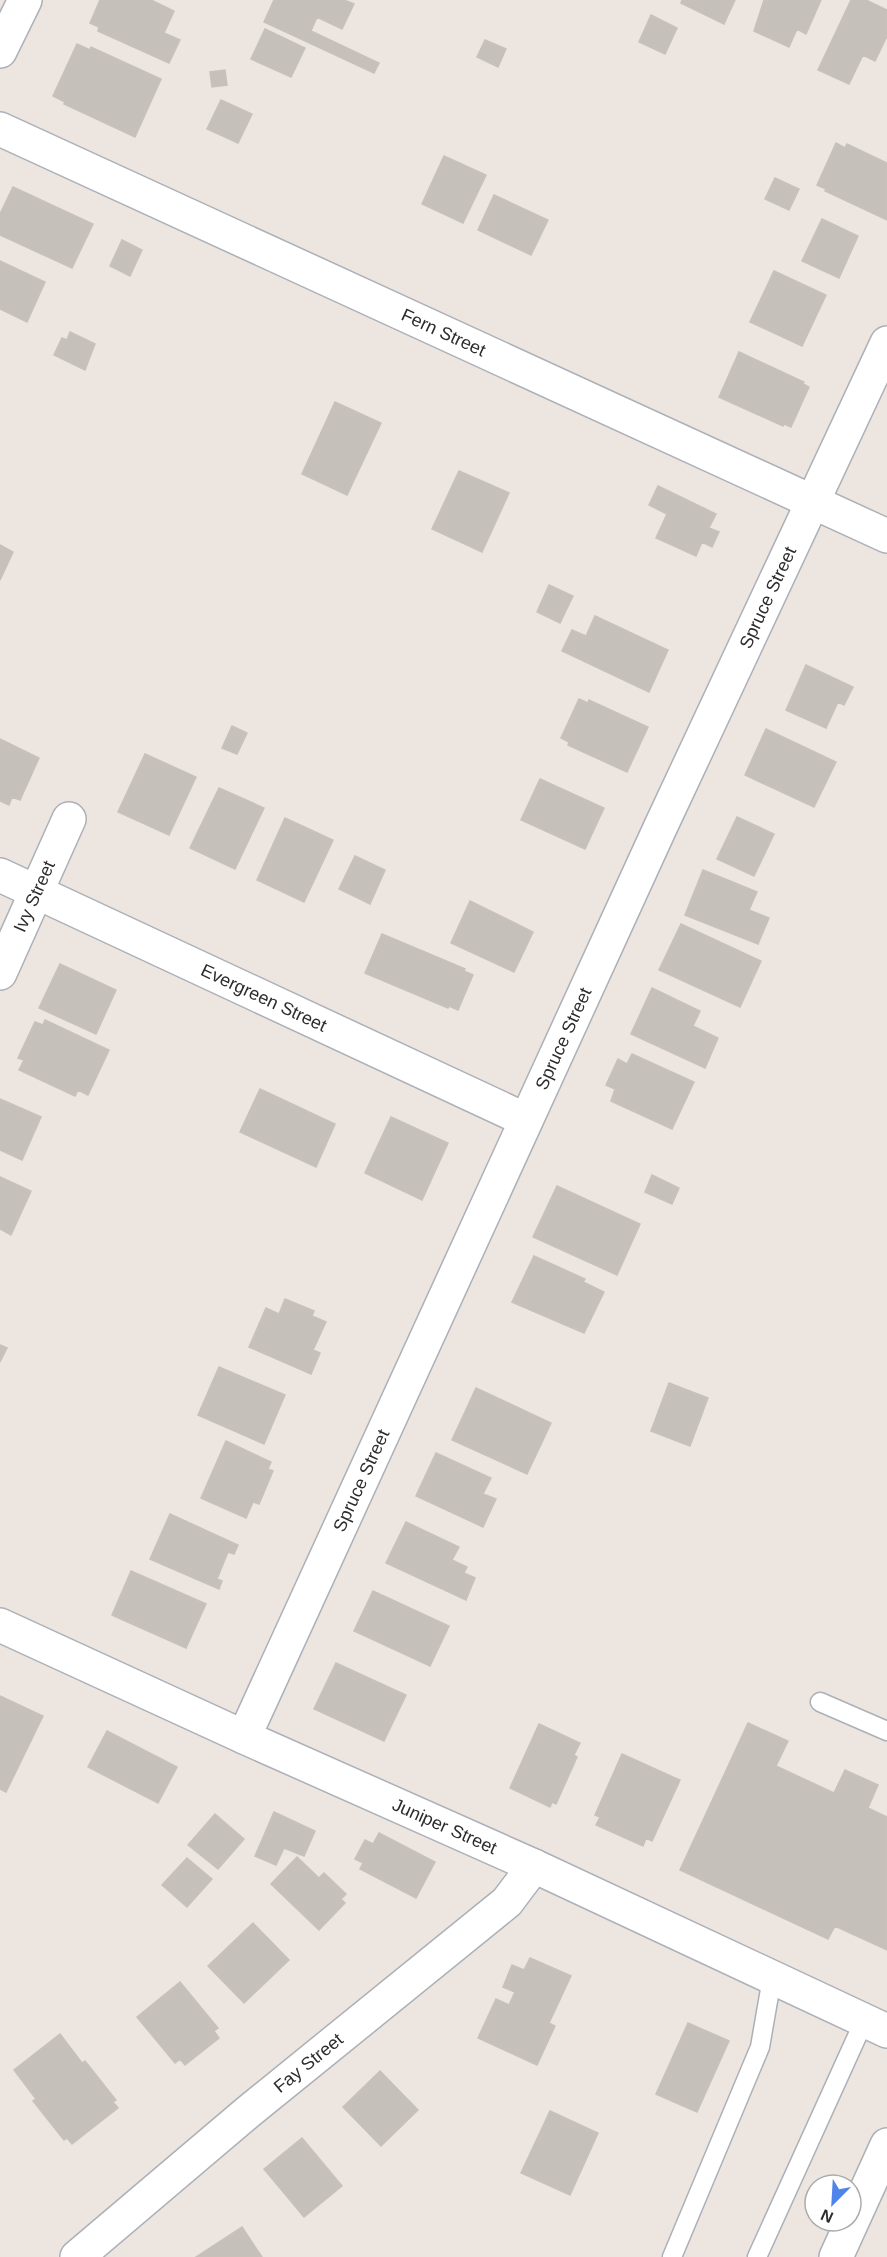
<svg xmlns="http://www.w3.org/2000/svg" width="887" height="2257" font-family="Arial,sans-serif">
<rect width="100%" height="100%" fill="#ede5e0"/>
<path fill="#c6c0bb" stroke="#c8c1ba" stroke-width="1.5" d="M 100,0 L 151,0 L 174,11 L 164,33 L 180,40 L 169,63 L 98,31 L 99,27 L 90,23 Z
M 274,0 L 344,0 L 354,4 L 342,29 L 317,17 L 311,31 L 379,63 L 374,73 L 264,22 Z
M 682,0 L 735,0 L 724,24 L 681,3 Z
M 764,0 L 821,0 L 806,34 L 797,29 L 789,47 L 754,31 Z
M 851,0 L 866,0 L 887,10 L 887,36 L 875,61 L 863,55 L 849,84 L 818,70 Z
M 651,15 L 677,28 L 665,54 L 639,42 Z
M 265,29 L 305,48 L 291,77 L 251,59 Z
M 485,40 L 506,49 L 498,67 L 477,57 Z
M 77,44 L 90,50 L 91,47 L 161,79 L 135,137 L 64,104 L 65,102 L 53,96 Z
M 225,70 L 227,85 L 212,87 L 210,72 Z
M 221,100 L 252,114 L 238,143 L 207,129 Z
M 836,143 L 845,148 L 847,144 L 887,163 L 887,220 L 825,191 L 826,189 L 817,185 Z
M 444,156 L 486,175 L 463,223 L 422,204 Z
M 775,178 L 799,189 L 789,210 L 765,199 Z
M 13,187 L 93,224 L 72,268 L 0,235 L 0,214 Z
M 494,195 L 548,220 L 531,255 L 478,230 Z
M 822,219 L 858,236 L 839,278 L 802,261 Z
M 122,240 L 142,250 L 130,276 L 110,266 Z
M 0,261 L 45,282 L 27,322 L 0,309 Z
M 774,271 L 826,295 L 802,346 L 750,322 Z
M 70,332 L 95,344 L 85,370 L 54,355 L 62,338 L 67,340 Z
M 739,352 L 804,382 L 803,384 L 809,387 L 791,427 L 784,424 L 783,426 L 719,397 Z
M 335,402 L 381,423 L 347,495 L 302,474 Z
M 459,471 L 509,493 L 482,552 L 432,529 Z
M 658,486 L 716,514 L 709,528 L 719,532 L 712,547 L 702,542 L 696,556 L 656,538 L 667,514 L 649,505 Z
M 0,545 L 13,552 L 0,580 Z
M 549,585 L 573,596 L 560,623 L 537,612 Z
M 595,616 L 668,650 L 649,692 L 562,651 L 572,630 L 586,636 Z
M 806,665 L 853,687 L 844,705 L 838,702 L 826,728 L 786,710 Z
M 579,699 L 588,703 L 589,700 L 648,727 L 627,772 L 568,745 L 569,742 L 561,738 Z
M 232,726 L 247,733 L 237,754 L 222,748 Z
M 766,729 L 836,762 L 814,807 L 745,775 Z
M 0,739 L 39,758 L 20,800 L 12,797 L 9,805 L 0,801 Z
M 145,754 L 196,777 L 169,835 L 118,812 Z
M 540,779 L 604,808 L 585,849 L 521,820 Z
M 219,788 L 264,808 L 235,869 L 190,848 Z
M 737,817 L 774,834 L 754,876 L 717,859 Z
M 285,818 L 333,840 L 304,902 L 257,880 Z
M 355,856 L 385,870 L 370,904 L 339,889 Z
M 703,870 L 757,892 L 749,910 L 769,918 L 758,944 L 685,915 Z
M 470,901 L 533,932 L 514,972 L 451,943 Z
M 681,924 L 761,961 L 740,1007 L 659,970 Z
M 382,934 L 465,969 L 464,971 L 473,975 L 458,1010 L 449,1006 L 448,1008 L 365,973 Z
M 60,964 L 116,990 L 96,1034 L 39,1008 Z
M 652,988 L 700,1011 L 693,1026 L 718,1038 L 705,1068 L 631,1034 Z
M 45,1020 L 109,1050 L 88,1095 L 78,1090 L 75,1096 L 19,1070 L 24,1060 L 18,1058 L 35,1022 L 43,1025 Z
M 632,1054 L 694,1082 L 672,1129 L 611,1101 L 615,1089 L 606,1085 L 618,1059 L 627,1064 Z
M 260,1089 L 335,1124 L 316,1167 L 240,1132 Z
M 0,1099 L 41,1117 L 22,1160 L 0,1150 Z
M 391,1117 L 448,1143 L 422,1200 L 365,1173 Z
M 652,1175 L 679,1188 L 672,1204 L 645,1192 Z
M 0,1177 L 31,1191 L 11,1235 L 0,1229 Z
M 557,1186 L 640,1224 L 617,1275 L 533,1237 Z
M 534,1256 L 585,1279 L 583,1282 L 604,1292 L 584,1333 L 512,1302 Z
M 285,1299 L 314,1311 L 312,1316 L 326,1322 L 313,1350 L 320,1353 L 311,1374 L 249,1347 L 266,1308 L 279,1314 Z
M 0,1345 L 7,1348 L 0,1362 Z
M 219,1367 L 285,1395 L 264,1444 L 198,1415 Z
M 669,1383 L 708,1398 L 690,1446 L 651,1431 Z
M 476,1388 L 551,1423 L 527,1474 L 452,1440 Z
M 226,1441 L 271,1462 L 268,1469 L 273,1471 L 259,1504 L 253,1502 L 246,1518 L 201,1498 Z
M 436,1453 L 491,1478 L 483,1494 L 496,1499 L 483,1527 L 416,1496 Z
M 170,1514 L 238,1545 L 234,1554 L 228,1552 L 217,1579 L 222,1581 L 219,1589 L 150,1559 Z
M 406,1522 L 459,1547 L 452,1560 L 467,1567 L 464,1573 L 475,1578 L 466,1600 L 386,1563 Z
M 131,1571 L 206,1604 L 186,1648 L 112,1615 Z
M 373,1591 L 449,1626 L 430,1666 L 354,1631 Z
M 336,1663 L 406,1695 L 384,1741 L 314,1709 Z
M 0,1696 L 43,1716 L 6,1792 L 0,1789 Z
M 748,1723 L 788,1741 L 776,1766 L 834,1793 L 845,1770 L 878,1785 L 868,1808 L 887,1817 L 887,1950 L 835,1926 L 828,1939 L 680,1870 Z
M 539,1724 L 580,1743 L 574,1755 L 577,1757 L 556,1804 L 552,1802 L 550,1807 L 510,1788 Z
M 107,1731 L 177,1767 L 158,1803 L 88,1767 Z
M 622,1754 L 680,1780 L 652,1841 L 646,1838 L 643,1846 L 596,1825 L 600,1817 L 595,1815 Z
M 274,1812 L 315,1831 L 304,1856 L 284,1848 L 276,1865 L 255,1856 Z
M 215,1814 L 244,1839 L 218,1869 L 188,1845 Z
M 379,1833 L 435,1862 L 416,1898 L 360,1869 L 363,1863 L 355,1859 L 365,1840 L 373,1844 Z
M 297,1857 L 319,1878 L 324,1873 L 346,1894 L 341,1899 L 345,1903 L 319,1930 L 271,1884 Z
M 187,1858 L 212,1879 L 187,1907 L 162,1885 Z
M 253,1923 L 289,1960 L 244,2003 L 208,1966 Z
M 530,1958 L 571,1976 L 549,2023 L 555,2026 L 537,2065 L 478,2038 L 496,1999 L 509,2005 L 515,1992 L 503,1987 L 512,1965 L 524,1970 Z
M 180,1982 L 218,2028 L 214,2031 L 219,2038 L 185,2065 L 180,2059 L 175,2063 L 137,2017 Z
M 688,2023 L 729,2041 L 697,2112 L 656,2094 Z
M 60,2034 L 82,2063 L 85,2061 L 116,2100 L 113,2102 L 118,2108 L 72,2144 L 67,2138 L 64,2140 L 33,2101 L 36,2099 L 14,2070 Z
M 380,2071 L 418,2110 L 381,2146 L 343,2107 Z
M 550,2111 L 598,2133 L 570,2195 L 521,2173 Z
M 302,2138 L 342,2186 L 304,2217 L 264,2169 Z
M 242,2227 L 262,2257 L 196,2257 Z"/>
<g fill="none" stroke-linecap="round" stroke-linejoin="round">
<defs>
<path id="service" d="M 820,1702 L 887,1731
M 672,2257 L 760,2047 L 772,1978
M 757,2257 L 864,2021"/>
<g id="minor">
<path d="M 0,51 L 25,0"/>
<path id="s1" d="M 0,129 L 887,536"/>
<path id="s2" d="M 0,875 L 526,1120"/>
<path id="s3" d="M 0,973 L 69,819"/>
<path id="s4" d="M 0,1625 L 244,1737 L 534,1866 L 887,2031"/>
<path id="s5" d="M 244,1737 L 660,828 L 887,343"/>
<path id="s6" d="M 77,2257 L 248,2112 L 507,1902 L 534,1866"/>
<path d="M 836,2257 L 887,2145"/>
</g>
</defs>
<use href="#service" stroke="#acb0b7" stroke-width="21"/>
<use href="#minor" stroke="#acb0b7" stroke-width="36"/>
<use href="#service" stroke="#fff" stroke-width="18"/>
<use href="#minor" stroke="#fff" stroke-width="33"/>
</g>
<g text-anchor="middle" stroke-width="5" stroke-linejoin="round" paint-order="stroke">
<g font-size="18" fill="#2c2c2c" stroke="#fff">
<text dy="6" stroke="none"><textPath href="#s1" startOffset="488">Fern Street</textPath></text>
<text dy="6" stroke="none"><textPath href="#s5" startOffset="1254">Spruce Street</textPath></text>
<text dy="6" stroke="none"><textPath href="#s3" startOffset="84">Ivy Street</textPath></text>
<text dy="6" stroke="none"><textPath href="#s2" startOffset="291">Evergreen Street</textPath></text>
<text dy="6" stroke="none"><textPath href="#s5" startOffset="768">Spruce Street</textPath></text>
<text dy="6" stroke="none"><textPath href="#s5" startOffset="282">Spruce Street</textPath></text>
<text dy="6" stroke="none"><textPath href="#s4" startOffset="488">Juniper Street</textPath></text>
<text dy="6" stroke="none"><textPath href="#s6" startOffset="302">Fay Street</textPath></text>
</g>
</g>
<g transform="translate(833 2203) rotate(204)"><circle r="28" fill="#ffffff" stroke="#ababab" stroke-width="1.5"/>
<path d="M0-4.5L10 22L0 15L-10 22Z" fill="#4f85eb"/>
<text y="-9" font-size="16" font-weight="bold" text-anchor="middle" fill="#2c2c2c">N</text>
</g>
</svg>
